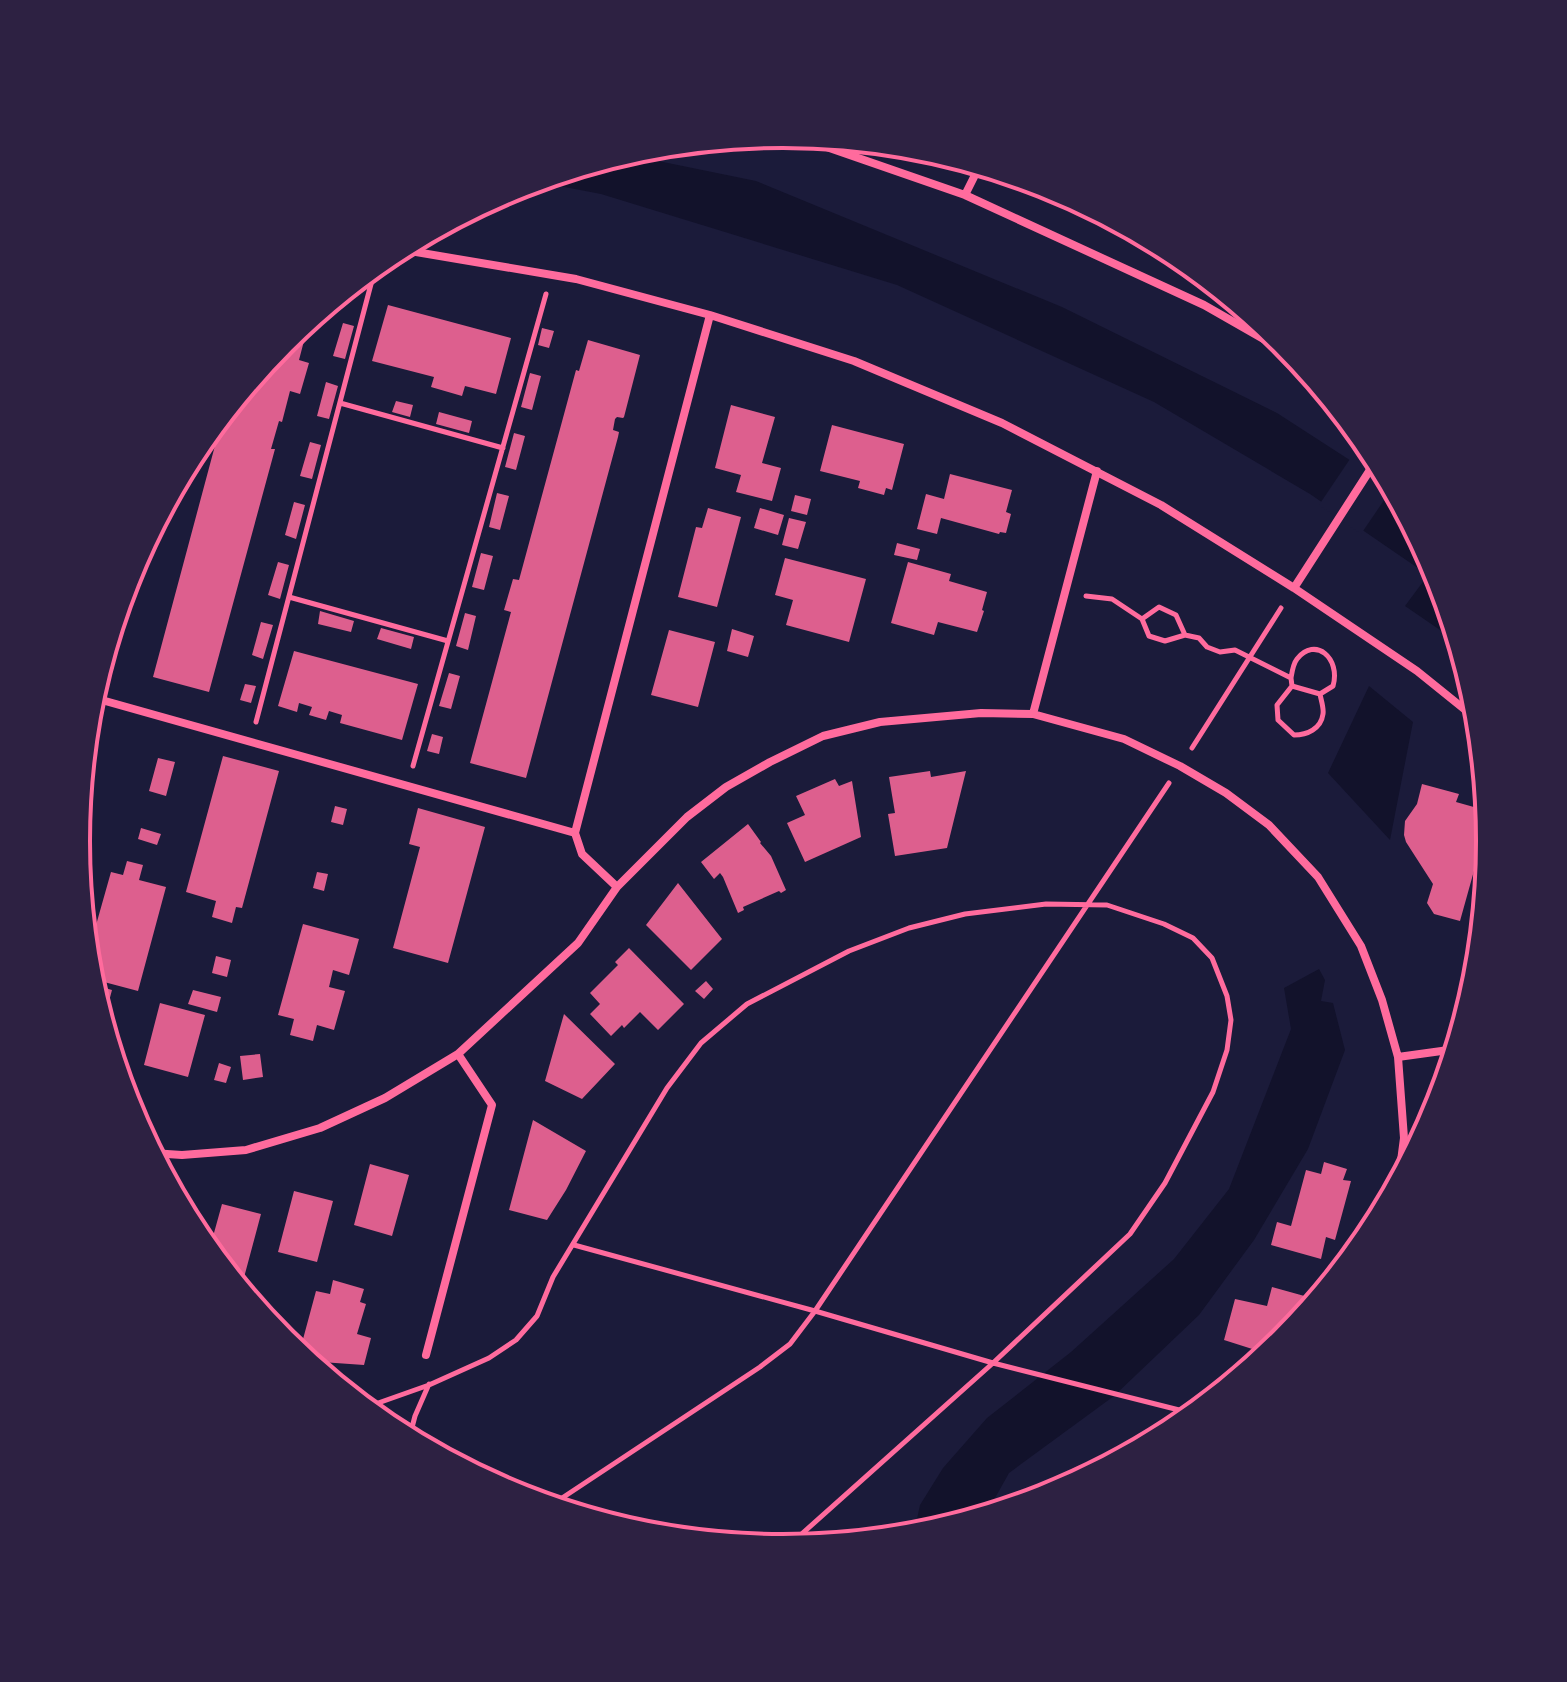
<svg xmlns="http://www.w3.org/2000/svg" width="1567" height="1682" font-family="'IBM Plex Sans',sans-serif">
<rect width="100%" height="100%" fill="#1b1b3a"/>
<path fill="#12122b" d="M 624,154 L 756,181 L 1062,307 L 1277,413 L 1393,488 L 1437,571 L 1459,643 L 1405,606 L 1428,575 L 1310,494 L 1154,402 L 897,285 L 601,194 L 533,181 Z
M 1369,686 L 1413,722 L 1390,840 L 1328,773 Z
M 1319,969 L 1325,980 L 1321,1001 L 1333,1003 L 1345,1050 L 1308,1149 L 1254,1240 L 1199,1315 L 1114,1396 L 1009,1473 L 985,1516 L 921,1535 L 888,1538 L 915,1528 L 920,1505 L 943,1468 L 987,1418 L 1071,1352 L 1174,1259 L 1229,1189 L 1291,1029 L 1284,988 Z"/>
<path fill="#1b1b3a" d="M 1352,456 L 1389,480 L 1393,487 L 1361,534 L 1319,505 Z"/>
<path fill="#dd5f8e" d="M 388,305 L 511,338 L 496,394 L 465,386 L 462,396 L 431,387 L 434,377 L 372,361 Z
M 310,318 L 299,360 L 309,363 L 300,394 L 290,391 L 282,422 L 279,421 L 271,449 L 275,449 L 209,692 L 153,677 L 224,412 L 284,340 Z
M 343,323 L 354,326 L 345,359 L 333,356 Z
M 542,328 L 554,331 L 549,348 L 538,345 Z
M 588,340 L 640,355 L 624,417 L 623,418 L 617,417 L 615,419 L 613,430 L 619,432 L 618,437 L 526,778 L 470,763 L 511,612 L 504,610 L 513,579 L 519,580 L 576,370 L 579,371 Z
M 530,373 L 541,376 L 532,410 L 521,407 Z
M 326,382 L 338,386 L 329,419 L 317,416 Z
M 396,401 L 413,405 L 410,417 L 392,412 Z
M 731,405 L 775,417 L 762,463 L 781,468 L 772,501 L 736,492 L 741,475 L 715,468 Z
M 439,412 L 472,421 L 469,433 L 436,424 Z
M 832,425 L 904,444 L 892,490 L 886,488 L 884,495 L 858,488 L 860,481 L 820,471 Z
M 514,433 L 525,436 L 516,470 L 505,467 Z
M 310,442 L 321,445 L 312,479 L 300,476 Z
M 950,474 L 1012,490 L 1006,512 L 1011,514 L 1006,533 L 1000,532 L 999,534 L 941,518 L 937,534 L 917,529 L 926,494 L 944,499 Z
M 497,493 L 509,496 L 500,530 L 489,527 Z
M 795,495 L 811,499 L 807,515 L 791,511 Z
M 294,502 L 305,505 L 296,539 L 285,535 Z
M 708,508 L 741,517 L 717,607 L 678,597 L 696,527 L 702,528 Z
M 760,508 L 784,515 L 778,535 L 754,528 Z
M 789,518 L 806,522 L 798,549 L 782,545 Z
M 897,543 L 920,549 L 917,560 L 894,555 Z
M 481,553 L 493,556 L 484,590 L 472,587 Z
M 785,558 L 866,579 L 849,642 L 786,625 L 793,600 L 775,595 Z
M 278,562 L 289,565 L 280,599 L 268,595 Z
M 908,562 L 951,574 L 949,581 L 987,592 L 982,610 L 984,611 L 977,632 L 938,622 L 934,635 L 891,623 Z
M 320,611 L 354,621 L 351,632 L 318,624 Z
M 465,613 L 476,616 L 468,650 L 456,646 Z
M 261,622 L 273,625 L 263,659 L 252,655 Z
M 381,628 L 414,637 L 411,649 L 377,639 Z
M 732,629 L 754,636 L 748,657 L 727,651 Z
M 669,630 L 715,642 L 698,707 L 651,695 Z
M 294,651 L 418,684 L 402,740 L 340,723 L 342,715 L 329,711 L 326,720 L 309,715 L 312,707 L 299,703 L 297,712 L 278,706 Z
M 449,673 L 460,676 L 451,709 L 439,706 Z
M 245,684 L 256,686 L 251,703 L 240,700 Z
M 432,734 L 443,737 L 439,754 L 427,751 Z
M 223,756 L 279,771 L 242,908 L 236,907 L 232,923 L 212,917 L 216,901 L 186,892 Z
M 158,758 L 175,762 L 166,796 L 149,791 Z
M 930,771 L 931,777 L 966,771 L 947,848 L 895,856 L 888,814 L 895,813 L 889,777 Z
M 835,779 L 839,786 L 852,781 L 861,837 L 805,862 L 787,823 L 805,815 L 796,796 Z
M 1422,784 L 1459,794 L 1456,802 L 1488,811 L 1489,817 L 1460,921 L 1434,914 L 1427,903 L 1433,884 L 1406,842 L 1404,835 L 1405,821 L 1417,804 Z
M 335,806 L 347,809 L 343,825 L 331,822 Z
M 418,808 L 485,827 L 448,963 L 393,948 L 420,847 L 409,844 Z
M 748,824 L 761,842 L 760,843 L 771,856 L 786,890 L 781,893 L 779,891 L 743,907 L 744,910 L 738,913 L 723,877 L 720,873 L 714,879 L 701,862 Z
M 141,828 L 161,834 L 157,845 L 138,839 Z
M 127,861 L 143,865 L 139,880 L 166,887 L 138,991 L 89,978 L 87,957 L 111,872 L 123,875 Z
M 317,872 L 328,874 L 324,891 L 313,888 Z
M 678,883 L 722,939 L 691,970 L 646,925 Z
M 303,924 L 359,939 L 349,975 L 333,970 L 329,987 L 345,991 L 334,1030 L 317,1025 L 313,1041 L 290,1035 L 294,1019 L 278,1015 Z
M 629,948 L 684,1004 L 658,1030 L 640,1012 L 624,1028 L 622,1025 L 611,1036 L 590,1014 L 600,1004 L 590,993 L 618,965 L 615,962 Z
M 216,956 L 231,960 L 227,977 L 212,973 Z
M 706,981 L 713,989 L 704,999 L 695,991 Z
M 91,984 L 112,990 L 103,1024 Z
M 193,990 L 221,997 L 217,1012 L 188,1004 Z
M 160,1003 L 205,1015 L 188,1077 L 144,1065 Z
M 564,1014 L 615,1064 L 582,1099 L 545,1081 Z
M 260,1054 L 263,1077 L 243,1080 L 240,1056 Z
M 219,1063 L 231,1067 L 226,1083 L 214,1080 Z
M 533,1120 L 586,1151 L 566,1190 L 547,1220 L 509,1210 Z
M 1324,1162 L 1347,1169 L 1343,1180 L 1351,1181 L 1335,1240 L 1326,1237 L 1321,1259 L 1271,1245 L 1277,1222 L 1291,1226 L 1306,1170 L 1321,1174 Z
M 370,1164 L 409,1175 L 392,1236 L 354,1225 Z
M 294,1191 L 333,1201 L 317,1262 L 278,1252 Z
M 222,1204 L 261,1214 L 242,1285 L 236,1284 L 209,1251 Z
M 333,1280 L 364,1289 L 360,1302 L 366,1304 L 357,1334 L 371,1338 L 364,1365 L 307,1361 L 299,1354 L 316,1291 L 330,1294 Z
M 1272,1287 L 1308,1297 L 1303,1316 L 1304,1316 L 1283,1342 L 1268,1354 L 1224,1340 L 1235,1299 L 1267,1306 Z
M 259,1312 L 281,1318 L 277,1334 Z"/>
<g fill="none" stroke-linecap="round" stroke-linejoin="round">
<path stroke="#ff6b9d" stroke-width="5" d="M 340,403 L 503,448
M 1086,596 L 1112,599 L 1142,619 L 1149,636 L 1165,641 L 1185,635 L 1199,638 L 1207,647 L 1220,652 L 1235,650 L 1291,678 L 1292,686 L 1277,705 L 1278,720 L 1294,735 C 1307,735 1321,729 1323,714 C 1324,708 1321,700 1320,694 L 1333,686 C 1341,658 1315,636 1297,659 C 1293,664 1292,672 1291,678
M 289,597 L 448,641
M 1142,619 L 1159,607 L 1176,615 L 1185,635
M 1292,686 L 1320,694
M 256,722 L 376,265
M 1192,748 L 1281,608
M 413,766 L 546,294
M 574,1245 L 815,1311 L 993,1363 L 1195,1414
M 364,1408 L 429,1385 L 489,1358 L 516,1340 L 537,1316 L 553,1277 L 667,1088 L 701,1043 L 747,1004 L 849,951 L 909,928 L 965,914 L 1046,904 L 1107,905 L 1164,924 L 1193,938 L 1212,958 L 1227,996 L 1231,1020 L 1227,1050 L 1213,1092 L 1165,1183 L 1130,1234 L 993,1363 L 786,1548
M 409,1439 L 415,1416 L 429,1384
M 550,1506 L 760,1367 L 790,1344 L 815,1311 L 1169,783"/>
<path stroke="#ff6b9d" stroke-width="8" d="M 789,134 L 965,195 L 1204,305 L 1300,360
M 965,195 L 980,165
M 398,249 L 576,279 L 710,315 L 854,361 L 1002,423 L 1161,505 L 1294,588 L 1417,671 L 1479,721
M 1294,588 L 1377,459
M 91,697 L 575,833
M 1033,714 L 1097,471
M 617,887 L 582,854 L 575,833 L 710,315
M 1398,1057 L 1456,1049
M 152,1153 L 182,1155 L 246,1150 L 320,1128 L 385,1098 L 458,1054 L 578,943 L 617,887 L 687,817 L 726,787 L 770,762 L 823,736 L 880,722 L 981,713 L 1033,714 L 1124,739 L 1180,766 L 1226,793 L 1269,825 L 1318,877 L 1361,946 L 1382,1000 L 1398,1057 L 1404,1138 L 1398,1184
M 426,1355 L 492,1105 L 458,1054"/>
</g>
<path d="M0 0H1567V1682H0ZM90 841a693 693 0 1 1 1386 0a693 693 0 1 1-1386 0Z" fill="#2d2142" fill-rule="evenodd"/>
<path fill="none" stroke="#ff6b9d" stroke-width="4" d="M90 841a693 693 0 1 1 1386 0a693 693 0 1 1-1386 0Z"/>
</svg>
